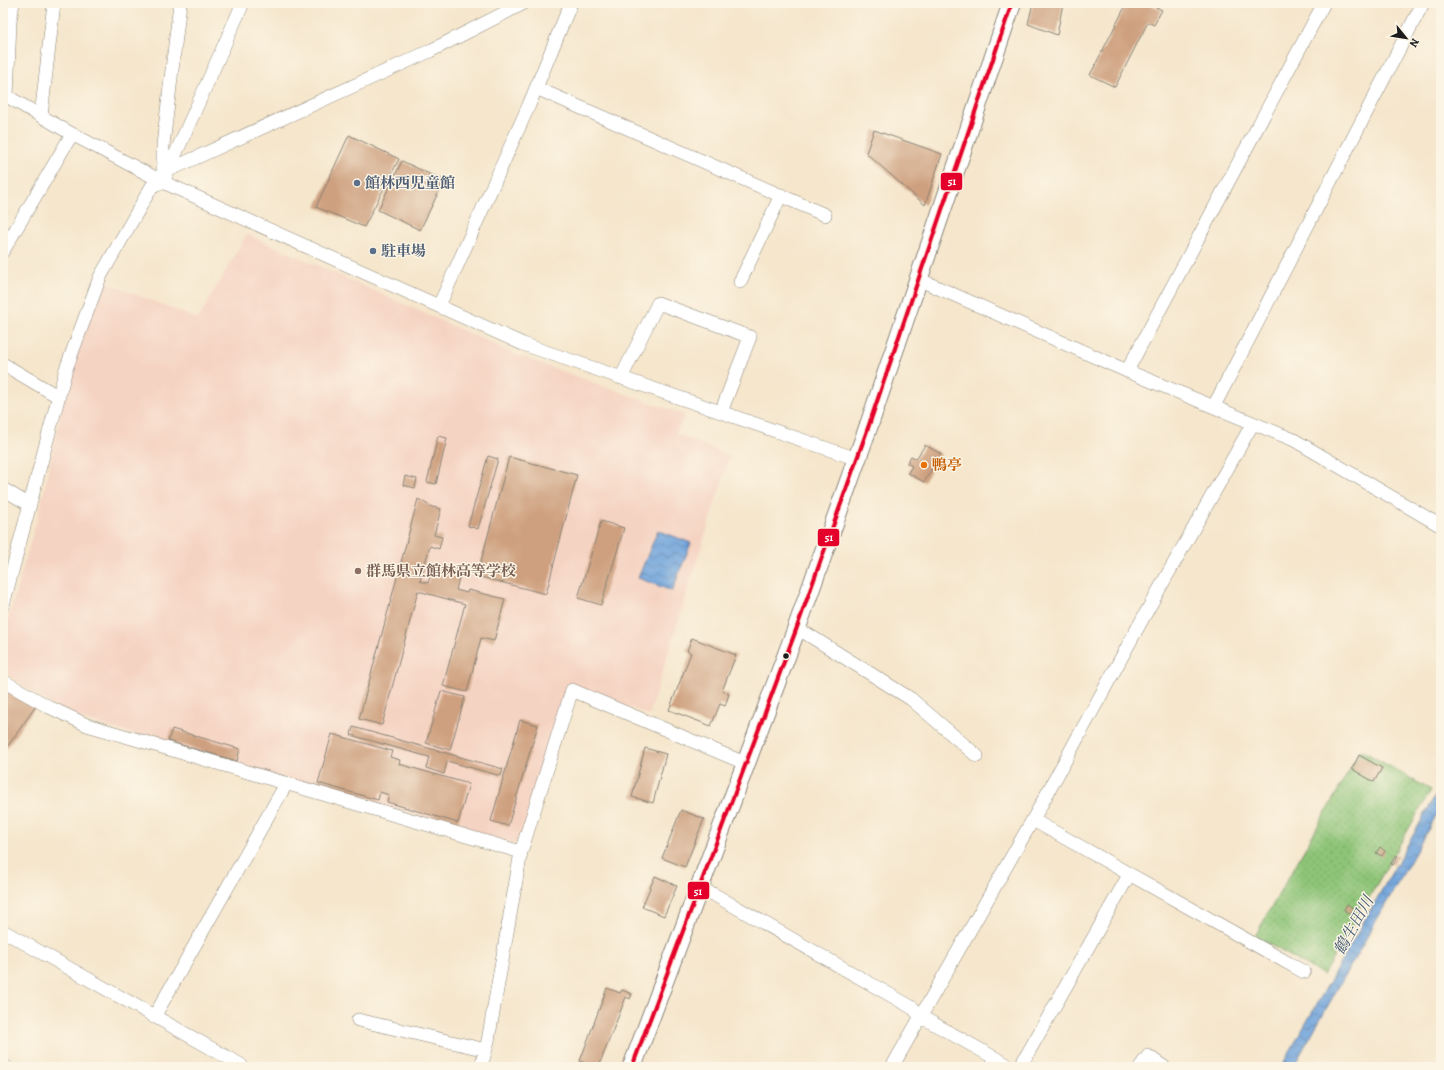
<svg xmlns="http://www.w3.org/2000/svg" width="1444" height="1070" font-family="Alegreya,'Noto Serif JP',serif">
<defs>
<pattern id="park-dots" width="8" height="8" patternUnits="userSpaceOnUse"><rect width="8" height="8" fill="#8dc477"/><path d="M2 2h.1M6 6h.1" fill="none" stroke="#79a866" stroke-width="1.8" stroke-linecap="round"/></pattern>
<pattern id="water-waves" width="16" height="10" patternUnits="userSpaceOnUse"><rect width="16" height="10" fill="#6ea3db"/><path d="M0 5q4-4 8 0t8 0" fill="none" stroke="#5a84b1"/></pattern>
</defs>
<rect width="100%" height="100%" fill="#fcf5e5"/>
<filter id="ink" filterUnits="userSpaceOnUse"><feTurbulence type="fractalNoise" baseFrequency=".025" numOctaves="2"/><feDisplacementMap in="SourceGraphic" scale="8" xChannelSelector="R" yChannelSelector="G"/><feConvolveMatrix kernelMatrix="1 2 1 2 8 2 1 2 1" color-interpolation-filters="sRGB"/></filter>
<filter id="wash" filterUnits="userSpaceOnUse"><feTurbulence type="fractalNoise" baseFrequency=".012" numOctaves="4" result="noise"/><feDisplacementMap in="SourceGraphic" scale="16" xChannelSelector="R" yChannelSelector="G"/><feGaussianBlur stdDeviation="0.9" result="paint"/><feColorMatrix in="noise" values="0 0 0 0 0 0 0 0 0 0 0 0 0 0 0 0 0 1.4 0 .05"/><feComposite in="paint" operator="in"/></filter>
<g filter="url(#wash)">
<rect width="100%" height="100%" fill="#f5e6cc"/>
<path fill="#f5d3c2" d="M 247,234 L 522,357 L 685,415 L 676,434 L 730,456 L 649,715 L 568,683 L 521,839 L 514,844 L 64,714 L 3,672 L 3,637 L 41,505 L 64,396 L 80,336 L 105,282 L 198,319 Z"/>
<path fill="url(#park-dots)" stroke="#54704a" d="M 1361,750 L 1431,790 L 1366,903 L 1362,903 L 1352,921 L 1353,924 L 1323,975 L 1255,936 Z"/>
<path fill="url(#water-waves)" stroke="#45607c" d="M 658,530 L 691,543 L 672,591 L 638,578 Z
M 1441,786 L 1441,807 L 1293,1067 L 1281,1067 Z"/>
<g id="blocks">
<path fill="#cea07f" d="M 1033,3 L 1063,3 L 1057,35 L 1028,24 Z
M 1127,3 L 1148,3 L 1162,10 L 1154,25 L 1148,22 L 1115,87 L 1090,75 Z
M 874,130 L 942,154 L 925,205 L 866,153 Z
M 349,135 L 399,159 L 364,227 L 316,207 Z
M 402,161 L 444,181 L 420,230 L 378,210 Z
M 438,436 L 447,438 L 436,484 L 427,482 Z
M 925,445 L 941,454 L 924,482 L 908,473 L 912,466 L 907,463 L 911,456 L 916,459 Z
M 488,456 L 498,459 L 478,529 L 468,526 Z
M 509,457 L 577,475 L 546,594 L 477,576 Z
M 405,476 L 417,479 L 415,488 L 403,485 Z
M 418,499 L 432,507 L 441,509 L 434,535 L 442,537 L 439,549 L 430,546 L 420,581 L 428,583 L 434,564 L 461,570 L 456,590 L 467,593 L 468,590 L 505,599 L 494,641 L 481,638 L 467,692 L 443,686 L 465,604 L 418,591 L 382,725 L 359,719 Z
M 601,521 L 624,528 L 601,605 L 578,598 Z
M 692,638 L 736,655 L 722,691 L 729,694 L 725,706 L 720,704 L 711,726 L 669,710 L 691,653 L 687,651 Z
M 3,687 L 36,706 L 5,750 L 3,748 Z
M 441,691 L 465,697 L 450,750 L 426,743 Z
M 520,720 L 538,725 L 508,826 L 491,821 Z
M 353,727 L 503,769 L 501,776 L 447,761 L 444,774 L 426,768 L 429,757 L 351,735 Z
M 172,729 L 240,749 L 237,761 L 168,741 Z
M 332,734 L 392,751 L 390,757 L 400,760 L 399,764 L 469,784 L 458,823 L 387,802 L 389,795 L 380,792 L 378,800 L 318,783 Z
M 645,748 L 666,754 L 653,803 L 632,797 Z
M 1359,755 L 1382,768 L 1374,782 L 1352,769 Z
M 681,810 L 704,819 L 685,867 L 662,858 Z
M 1380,847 L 1385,851 L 1382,856 L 1376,853 Z
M 1396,855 L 1398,856 L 1393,865 L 1391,864 Z
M 655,876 L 677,886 L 664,916 L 642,907 Z
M 1347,904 L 1353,908 L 1350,914 L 1344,910 Z
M 607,988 L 620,993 L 622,990 L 632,994 L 630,999 L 626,997 L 600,1063 L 609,1067 L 596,1067 L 580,1061 Z"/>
</g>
</g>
<g filter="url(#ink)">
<use href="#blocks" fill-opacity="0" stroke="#888174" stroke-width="1"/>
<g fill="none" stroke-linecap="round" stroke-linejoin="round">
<defs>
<path id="minor" d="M 536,88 L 825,215
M 3,94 L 72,134 L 163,182 L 523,344 L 857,459
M 7,97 L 10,21 L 13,3
M 41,116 L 54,3
M 169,170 L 430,51 L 524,3
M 163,176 L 163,145 L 180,3
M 3,251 L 72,134
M 918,279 L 1127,371 L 1294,440 L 1441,526
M 740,282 L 781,195
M 439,306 L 529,105 L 571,3
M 3,364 L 59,397
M 1127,371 L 1324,3
M 621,378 L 658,303 L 750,337 L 721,412
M 1214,406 L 1423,3
M 3,489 L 30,505
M 3,605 L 66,369 L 100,277 L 152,186 L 163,182 L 243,3
M 796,630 L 807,634 L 911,699 L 977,756
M 3,681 L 49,707 L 87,725 L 521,852
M 1033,820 L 1304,972
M 698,888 L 713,894 L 913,1008 L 920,1016 L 1011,1067
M 3,931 L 241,1065 L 240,1067
M 154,1017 L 286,784
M 358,1020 L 486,1050
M 3,1065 L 6,1067
M 481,1067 L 488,1041 L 521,852 L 572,690 L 747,764
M 892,1067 L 1036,814 L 1143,618 L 1253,423
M 1020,1067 L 1129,875
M 1140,1067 L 1148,1056 L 1164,1067"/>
<path id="secondary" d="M 632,1067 L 796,630 L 869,425 L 1012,3"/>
</defs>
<use href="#minor" stroke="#888174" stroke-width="14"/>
<use href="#secondary" stroke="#888174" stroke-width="20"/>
<use href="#minor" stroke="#fff" stroke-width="13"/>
<use href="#secondary" stroke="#fff" stroke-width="18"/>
<defs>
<path id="bus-1" d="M 632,1067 L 796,630 L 869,425 L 1012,3"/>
</defs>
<use href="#bus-1" stroke="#fcf5e5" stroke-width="7"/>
<use href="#bus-1" stroke="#e4002b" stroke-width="4"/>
</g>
</g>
<g fill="#5c6f8a" stroke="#fcf5e5" stroke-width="1.5">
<circle cx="357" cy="183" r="4"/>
<circle cx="373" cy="251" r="4"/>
</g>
<circle fill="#e8710a" stroke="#fcf5e5" stroke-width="1.5" cx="924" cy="465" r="4"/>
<circle fill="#8d6e63" stroke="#fcf5e5" stroke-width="1.5" cx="358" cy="571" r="4"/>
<circle fill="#1c1c1c" stroke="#fcf5e5" stroke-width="1.5" cx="786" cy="656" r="3.5"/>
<g text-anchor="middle" stroke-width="3" stroke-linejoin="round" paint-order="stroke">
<g font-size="15" font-weight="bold" fill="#4e5e75" stroke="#fcf5e5" text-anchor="start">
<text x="365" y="188">館林西児童館</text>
<text x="381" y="256">駐車場</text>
</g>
<g font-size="15" font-weight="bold" fill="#c56008" stroke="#fcf5e5" text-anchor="start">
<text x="932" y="470">鴨亭</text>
</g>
<g font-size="15" font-weight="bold" fill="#785e54" stroke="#fcf5e5" text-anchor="start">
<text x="366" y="576">群馬県立館林高等学校</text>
</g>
<g font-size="16" font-style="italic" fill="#415972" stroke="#fcf5e5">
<text transform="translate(1353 925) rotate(-61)" y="6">鶴生田川</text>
</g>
</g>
<g stroke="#fcf5e5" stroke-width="1.5">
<rect x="940" y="172" width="23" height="19" rx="4" fill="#e4002b"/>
<rect x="817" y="528" width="23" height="19" rx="4" fill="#e4002b"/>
<rect x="687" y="881" width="23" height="19" rx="4" fill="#e4002b"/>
</g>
<g font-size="11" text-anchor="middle" font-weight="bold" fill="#fff">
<text x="952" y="185">51</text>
<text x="829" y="541">51</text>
<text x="698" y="895">51</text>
</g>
<rect width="1444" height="1070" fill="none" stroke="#fcf5e5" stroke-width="16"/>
<g transform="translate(1406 38) rotate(120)" stroke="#fcf5e5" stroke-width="3" paint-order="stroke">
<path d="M0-3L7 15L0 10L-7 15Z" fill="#1c1c1c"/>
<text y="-6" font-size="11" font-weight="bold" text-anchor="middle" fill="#1c1c1c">N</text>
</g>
</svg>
